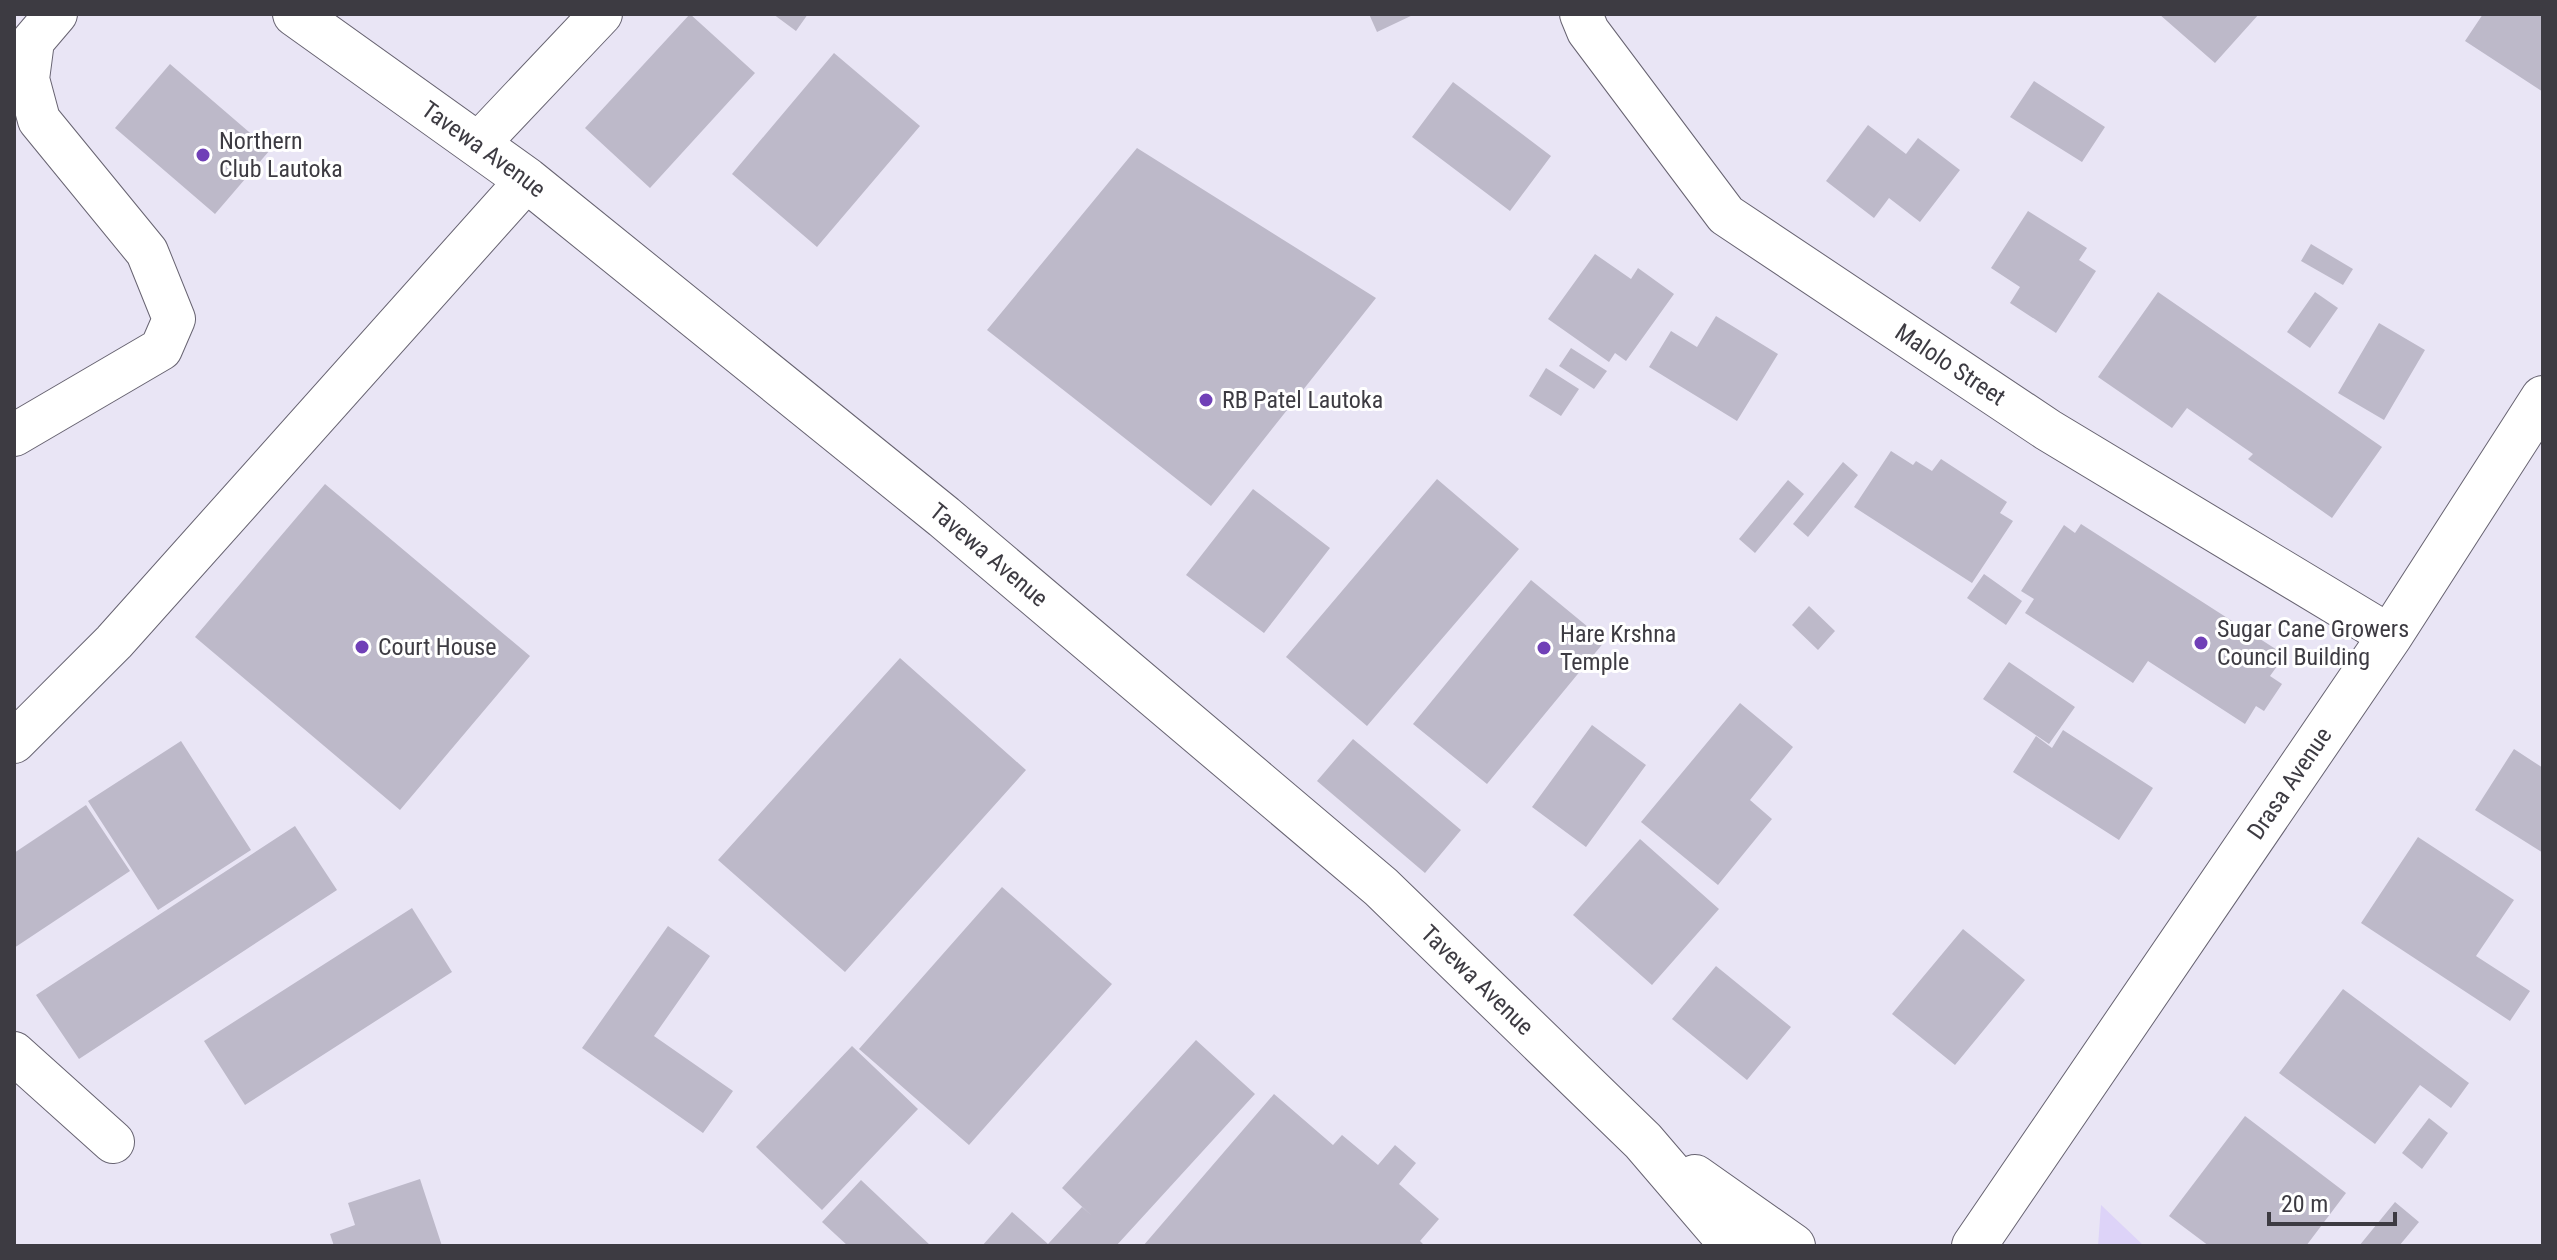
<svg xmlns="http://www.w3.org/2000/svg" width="2557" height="1260" font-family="'Roboto Condensed',sans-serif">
<rect width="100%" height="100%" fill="#e9e5f5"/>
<path fill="#ddd3f8" d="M 2101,1205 L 2144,1246 L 2098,1246 Z"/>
<path fill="#bdb9c9" d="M 690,14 L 755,73 L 650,188 L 585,128 Z
M 773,14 L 808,14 L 796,31 Z
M 1369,14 L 1415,14 L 1377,32 Z
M 2159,14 L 2259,14 L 2215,63 Z
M 2483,14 L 2543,14 L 2543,92 L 2465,41 Z
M 834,53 L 920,126 L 817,247 L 732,174 Z
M 170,64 L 270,150 L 215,214 L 115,128 Z
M 2034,81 L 2105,127 L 2082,162 L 2010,117 Z
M 1453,82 L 1551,156 L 1510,211 L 1412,137 Z
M 1868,125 L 1906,154 L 1918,138 L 1960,170 L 1920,222 L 1889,198 L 1874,218 L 1826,181 Z
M 1137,148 L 1376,298 L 1211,506 L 987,330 Z
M 2028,211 L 2087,248 L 2079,260 L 2096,271 L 2056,333 L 2010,303 L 2020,287 L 1991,268 Z
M 2311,244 L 2353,269 L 2343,285 L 2301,261 Z
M 1595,254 L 1631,279 L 1638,268 L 1674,294 L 1626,361 L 1615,353 L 1609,362 L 1548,319 Z
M 2158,292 L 2382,447 L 2332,518 L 2248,459 L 2253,454 L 2187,408 L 2172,428 L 2098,377 Z
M 2315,292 L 2338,308 L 2310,348 L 2287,332 Z
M 1716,316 L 1778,354 L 1737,421 L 1649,367 L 1671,331 L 1697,347 Z
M 2379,323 L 2425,350 L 2384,420 L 2338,393 Z
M 1571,348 L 1607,371 L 1594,389 L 1559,366 Z
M 1546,368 L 1579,389 L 1561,416 L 1529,396 Z
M 1891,451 L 1913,465 L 1916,461 L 1932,471 L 1941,459 L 2007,502 L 2000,513 L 2013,521 L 1972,583 L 1854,507 Z
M 1843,462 L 1858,475 L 1808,537 L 1793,524 Z
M 1437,479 L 1519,549 L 1367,726 L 1286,657 Z
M 1788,480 L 1804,494 L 1755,553 L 1739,539 Z
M 325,484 L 530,656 L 400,810 L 195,637 Z
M 1253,489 L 1330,548 L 1264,633 L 1186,575 Z
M 2081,524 L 2285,655 L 2270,676 L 2282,684 L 2264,711 L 2256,706 L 2245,724 L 2148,661 L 2133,683 L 2025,613 L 2034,599 L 2021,591 L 2064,525 L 2075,533 Z
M 1984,574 L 2022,601 L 2006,625 L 1967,598 Z
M 1531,580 L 1605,641 L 1487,784 L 1413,724 Z
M 1809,606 L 1835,631 L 1818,650 L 1792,625 Z
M 900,658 L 1026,770 L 845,972 L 718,860 Z
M 2009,662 L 2075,707 L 2049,744 L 1983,699 Z
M 1740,703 L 1793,747 L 1750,800 L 1772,819 L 1718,885 L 1641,822 Z
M 1592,725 L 1646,765 L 1586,847 L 1532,807 Z
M 2063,730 L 2153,788 L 2119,840 L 2013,772 L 2036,736 L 2052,748 Z
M 1353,739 L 1461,830 L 1425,873 L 1317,781 Z
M 181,741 L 251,850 L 158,910 L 88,801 Z
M 2514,749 L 2543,768 L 2543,853 L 2475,810 Z
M 86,805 L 130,871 L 14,948 L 14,853 Z
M 295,826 L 337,890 L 79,1059 L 36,995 Z
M 2418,837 L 2514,900 L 2476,956 L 2530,991 L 2510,1021 L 2361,923 Z
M 1640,839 L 1719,909 L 1652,985 L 1573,915 Z
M 1002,887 L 1112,984 L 969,1145 L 859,1049 Z
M 412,908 L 452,972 L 245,1105 L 204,1041 Z
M 668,926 L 710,956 L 654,1036 L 733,1091 L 703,1133 L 582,1048 Z
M 1963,929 L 2025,980 L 1955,1065 L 1892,1014 Z
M 1716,966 L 1791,1027 L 1747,1080 L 1672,1019 Z
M 2343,989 L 2469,1083 L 2451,1108 L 2420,1085 L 2375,1144 L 2279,1073 Z
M 1196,1040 L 1255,1094 L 1116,1246 L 982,1246 L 1012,1212 L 1048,1244 L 1082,1207 L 1092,1216 L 1062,1188 Z
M 852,1046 L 918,1109 L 822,1210 L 756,1147 Z
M 1274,1094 L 1333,1145 L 1342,1135 L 1378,1165 L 1395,1145 L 1416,1163 L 1399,1184 L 1439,1219 L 1420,1241 L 1425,1246 L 1143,1246 Z
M 2245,1116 L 2346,1193 L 2306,1246 L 2209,1246 L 2169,1216 Z
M 2429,1118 L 2448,1133 L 2422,1169 L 2402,1153 Z
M 420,1179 L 442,1246 L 334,1246 L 330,1234 L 355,1225 L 348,1203 Z
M 861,1180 L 931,1246 L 848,1246 L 822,1222 Z
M 2395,1202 L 2419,1222 L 2399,1246 L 2359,1246 Z"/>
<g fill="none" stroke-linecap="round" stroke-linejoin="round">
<defs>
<g id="minor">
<path id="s1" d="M 1581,14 L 1588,31 L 1726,215 L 2048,430 L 2390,636"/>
<path d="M 478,144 L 601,14"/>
<path d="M 14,435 L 161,349 L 174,319 L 147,252 L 39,120 L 28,79 L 33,41 L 56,14"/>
<path d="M 14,742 L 114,642 L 527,180"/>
<path d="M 14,1053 L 113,1142"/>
</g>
<g id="major">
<path id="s2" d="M 295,14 L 527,180 L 944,517 L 1381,887 L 1643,1141 L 1733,1246"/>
<path d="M 1695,1177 L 1793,1246"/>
</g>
<g id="highway">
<path id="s3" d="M 1974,1246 L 2390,636 L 2543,398"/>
</g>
</defs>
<use href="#minor" stroke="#676371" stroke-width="44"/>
<use href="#major" stroke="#676371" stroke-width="46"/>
<use href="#highway" stroke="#676371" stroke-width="46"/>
<use href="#minor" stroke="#fff" stroke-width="42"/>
<use href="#major" stroke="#fff" stroke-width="44"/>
<use href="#highway" stroke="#fff" stroke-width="44"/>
</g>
<g fill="#7040b7" stroke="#fff" stroke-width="3">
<circle cx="203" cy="155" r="8"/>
<circle cx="1206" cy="400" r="8"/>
<circle cx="2201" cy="643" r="8"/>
<circle cx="362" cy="647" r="8"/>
<circle cx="1544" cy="648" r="8"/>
</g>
<g text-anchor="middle" stroke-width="6" stroke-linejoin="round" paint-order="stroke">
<g font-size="24" fill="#3d3b42" stroke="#fff" text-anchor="start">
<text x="219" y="149">Northern<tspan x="219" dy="28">Club Lautoka</tspan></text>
<text x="1222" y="408">RB Patel Lautoka</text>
<text x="2217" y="637">Sugar Cane Growers<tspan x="2217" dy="28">Council Building</tspan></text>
<text x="1560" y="642">Hare Krshna<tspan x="1560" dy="28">Temple</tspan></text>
<text x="378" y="655">Court House</text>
</g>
<g font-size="24" fill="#3d3b42" stroke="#fff">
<text dy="8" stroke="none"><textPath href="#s2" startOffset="232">Tavewa Avenue</textPath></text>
<text dy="8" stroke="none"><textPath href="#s1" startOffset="518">Malolo Street</textPath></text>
<text dy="8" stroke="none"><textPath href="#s2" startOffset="880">Tavewa Avenue</textPath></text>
<text dy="8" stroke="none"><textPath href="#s3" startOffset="560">Drasa Avenue</textPath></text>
<text dy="8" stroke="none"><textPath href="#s2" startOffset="1528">Tavewa Avenue</textPath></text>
</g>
</g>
<rect width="2557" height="1260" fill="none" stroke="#3d3b42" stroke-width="32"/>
<path d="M2269 1212v12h126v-12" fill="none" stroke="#3d3b42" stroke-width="4"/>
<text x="2281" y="1212" font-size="24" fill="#3d3b42" stroke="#ffffff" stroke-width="6" paint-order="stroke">20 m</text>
</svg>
